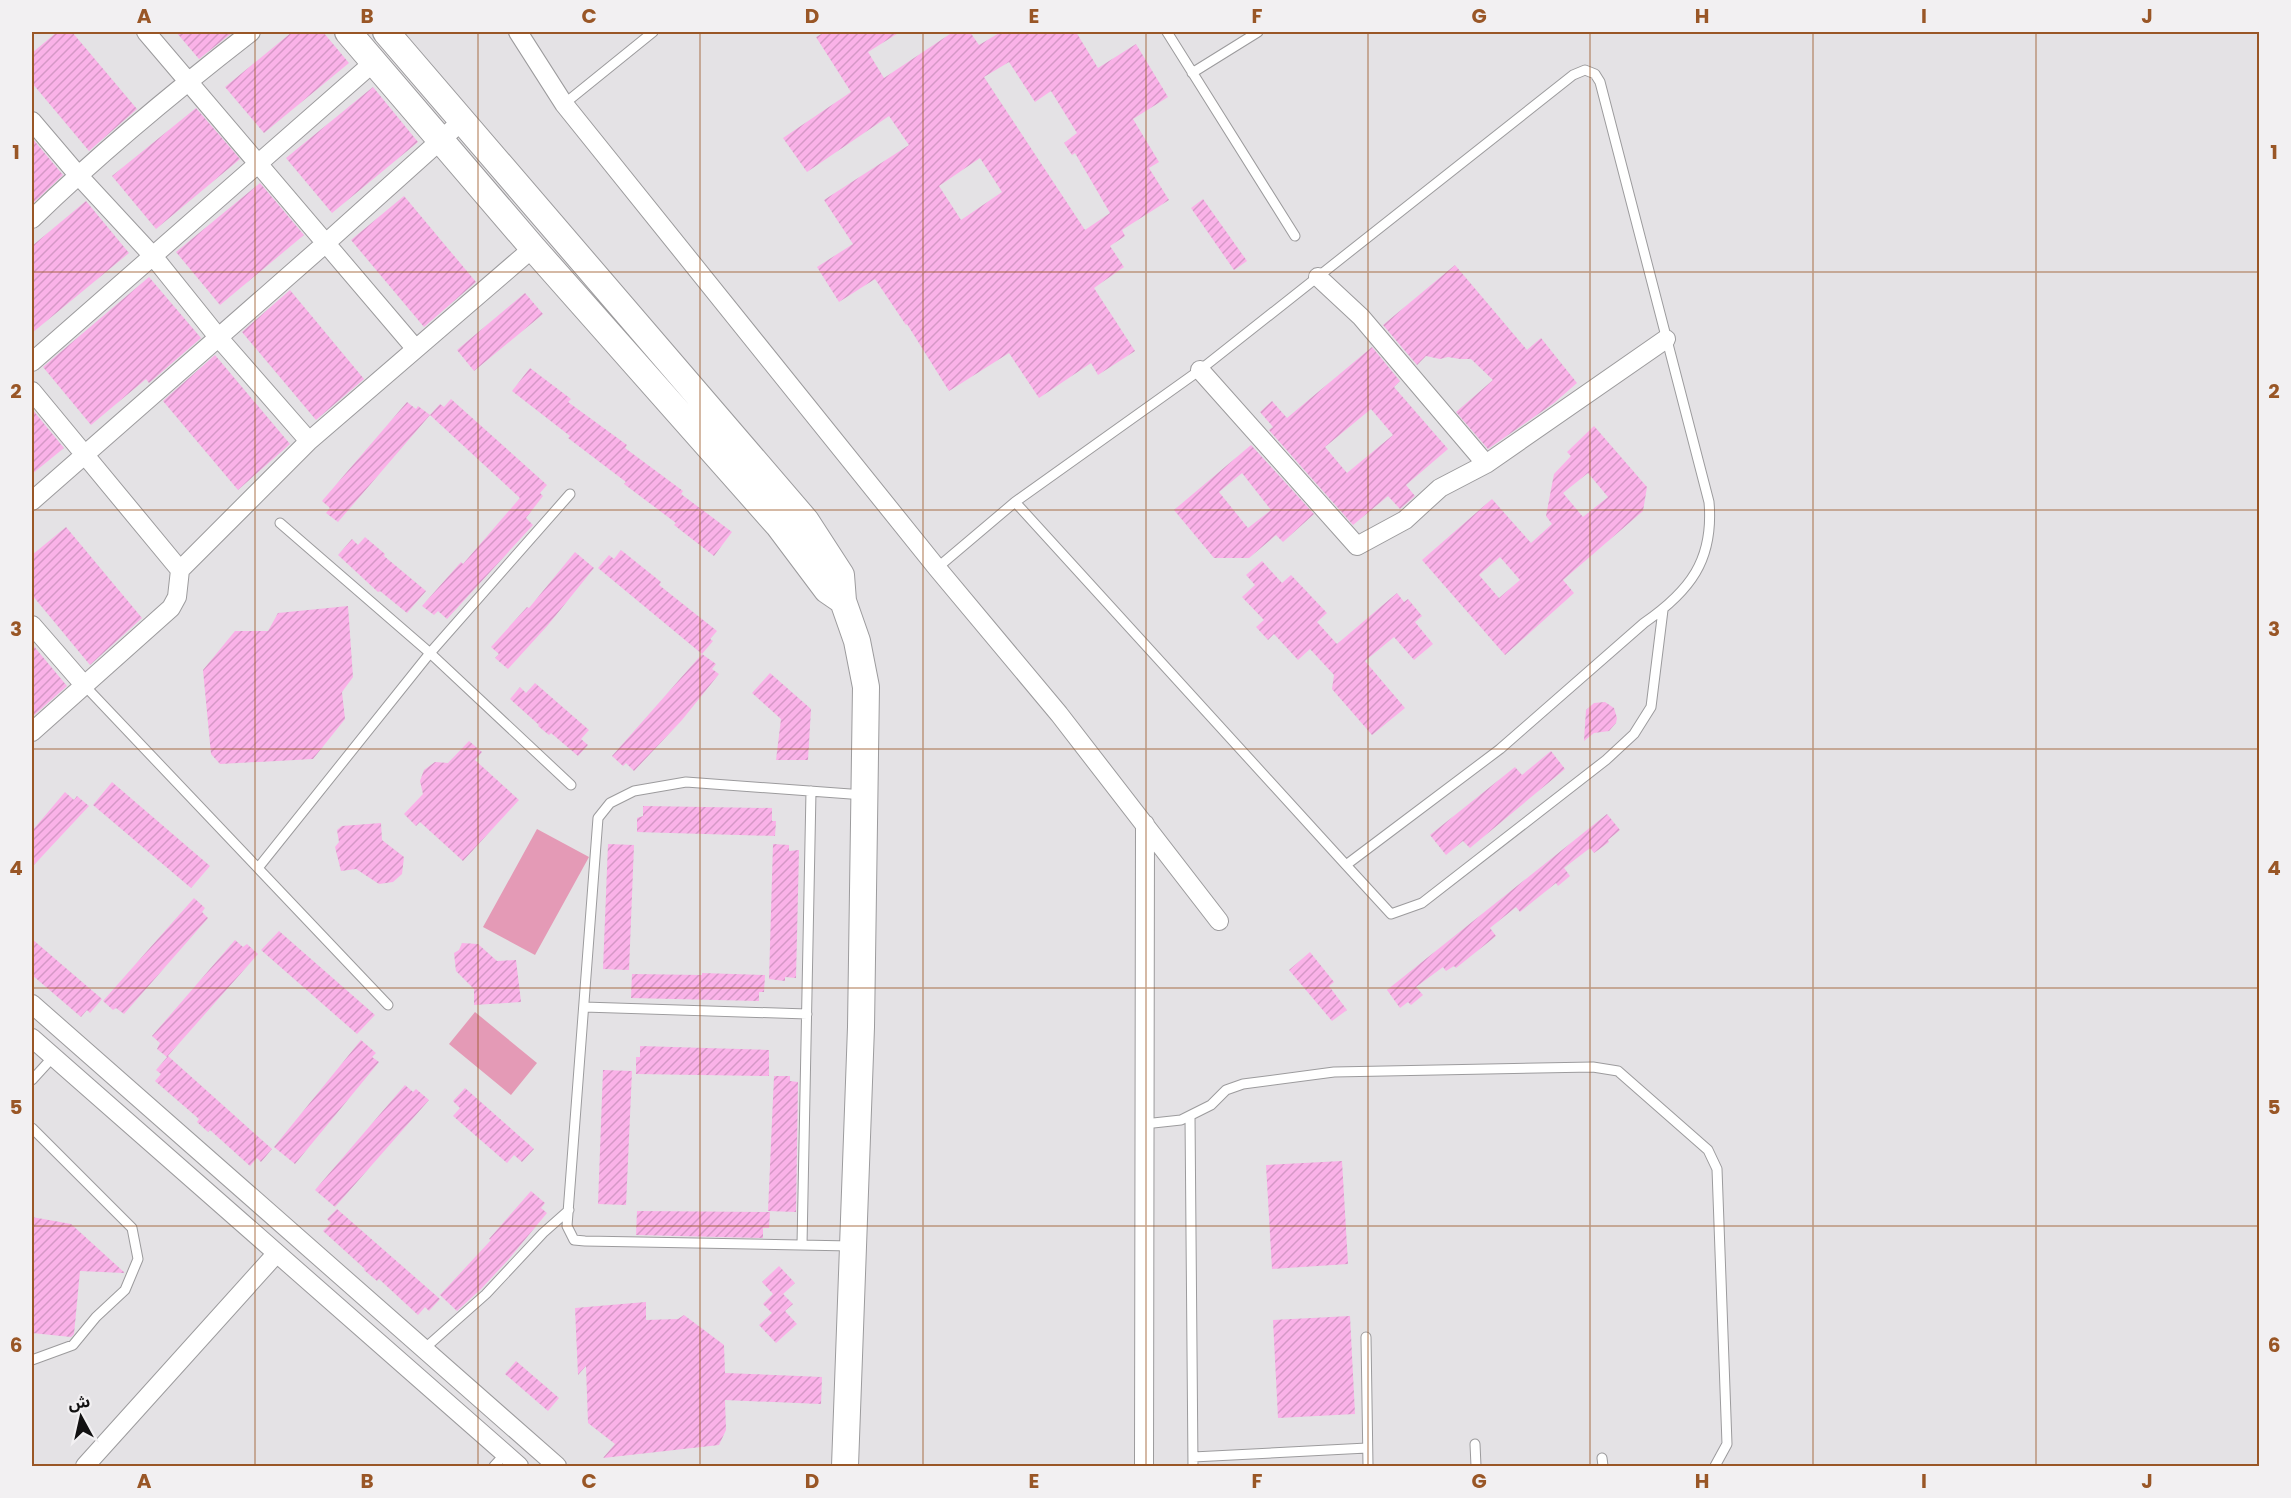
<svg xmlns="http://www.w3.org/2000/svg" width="2291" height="1498" font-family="Poppins,'Noto Sans Arabic',sans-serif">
<defs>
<pattern id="building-hatch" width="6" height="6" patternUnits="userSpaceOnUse" patternTransform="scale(1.5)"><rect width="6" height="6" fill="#fab2e8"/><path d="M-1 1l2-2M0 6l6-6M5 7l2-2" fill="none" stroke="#d598c6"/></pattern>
</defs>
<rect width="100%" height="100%" fill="#e4e2e5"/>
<path fill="#e49ab6" d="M 537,829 L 589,857 L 535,955 L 483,927 Z
M 475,1012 L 537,1063 L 511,1095 L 449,1044 Z"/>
<path fill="url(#building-hatch)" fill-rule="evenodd" d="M 57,32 L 72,32 L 137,109 L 89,151 L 32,83 L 32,53 Z
M 176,32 L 233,32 L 199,59 Z
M 292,32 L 323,32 L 349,63 L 264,133 L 225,87 Z
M 825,32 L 900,32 L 868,52 L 884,78 L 953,32 L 970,32 L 979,45 L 1001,32 L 1076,32 L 1098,68 L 1136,44 L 1168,97 L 1133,119 L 1159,162 L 1149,168 L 1169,200 L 1122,230 L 1125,236 L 1110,246 L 1124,267 L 1094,288 L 1135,351 L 1098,375 L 1091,363 L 1039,398 L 1009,353 L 949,391 L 907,324 L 906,325 L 875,279 L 839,302 L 817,267 L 853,244 L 824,200 L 909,145 L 889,116 L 807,172 L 783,138 L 851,92 L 816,37 ZM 1009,62 L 1035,102 L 1051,91 L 1077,133 L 1064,143 L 1072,155 L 1075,153 L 1110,213 L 1085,230 L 984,77 ZM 980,158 L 1002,192 L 961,220 L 939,186 Z
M 373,87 L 418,142 L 332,213 L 286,158 Z
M 196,108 L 240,159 L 156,229 L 112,176 Z
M 32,138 L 63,175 L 32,204 Z
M 260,183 L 304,235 L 220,305 L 176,252 Z
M 404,196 L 476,282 L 424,327 L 351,240 Z
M 1203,199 L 1247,261 L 1234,270 L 1191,208 Z
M 86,201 L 129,253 L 32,333 L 32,246 Z
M 1455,265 L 1527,350 L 1541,338 L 1577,383 L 1554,403 L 1488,449 L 1456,412 L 1493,380 L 1471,359 L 1460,359 L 1448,357 L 1440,359 L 1426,356 L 1417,365 L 1383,325 Z
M 149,277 L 201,338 L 149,383 L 146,379 L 91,425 L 43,367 Z
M 290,290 L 364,379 L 316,420 L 242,332 Z
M 525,293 L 543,314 L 474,371 L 457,350 Z
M 1372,347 L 1400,381 L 1394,387 L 1448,449 L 1406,485 L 1415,496 L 1400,509 L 1388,496 L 1353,525 L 1269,430 L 1273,427 L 1260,412 L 1272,401 L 1287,418 ZM 1371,409 L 1393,435 L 1347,473 L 1325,447 Z
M 215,355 L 290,444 L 238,490 L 163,401 Z
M 530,368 L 571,399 L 568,402 L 627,445 L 625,448 L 683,491 L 681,494 L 732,532 L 714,556 L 674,525 L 676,523 L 624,484 L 626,482 L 568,438 L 570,436 L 512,391 Z
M 451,399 L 547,485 L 540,493 L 543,496 L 526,518 L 533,525 L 447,619 L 438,611 L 434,615 L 422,606 L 461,562 L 463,564 L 520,498 L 430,415 L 440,404 L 444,407 Z
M 407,402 L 416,409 L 418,406 L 430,415 L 338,522 L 326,513 L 330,508 L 322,501 Z
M 32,409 L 64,448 L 32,474 Z
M 1594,426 L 1647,487 L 1643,511 L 1563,580 L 1574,593 L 1505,655 L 1422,560 L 1492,499 L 1531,543 L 1552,524 L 1546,516 L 1554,474 L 1571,456 L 1567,452 ZM 1588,473 L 1608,497 L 1583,517 L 1563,493 ZM 1500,557 L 1520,580 L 1499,598 L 1479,575 Z
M 1251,445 L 1314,514 L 1283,542 L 1276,535 L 1249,558 L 1214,558 L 1174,510 ZM 1242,473 L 1271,510 L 1248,528 L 1219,492 Z
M 66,527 L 142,618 L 90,665 L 32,595 L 32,555 Z
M 365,537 L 385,554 L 384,556 L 426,591 L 407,613 L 380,591 L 378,592 L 338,555 L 352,539 L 358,545 Z
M 621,550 L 661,582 L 659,585 L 717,631 L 710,639 L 713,641 L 702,654 L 598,568 L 609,555 L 614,559 Z
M 575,552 L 594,568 L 548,625 L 508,669 L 495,658 L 499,654 L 491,647 L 527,607 L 529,608 Z
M 1262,561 L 1282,583 L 1291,575 L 1327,613 L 1317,622 L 1337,644 L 1397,593 L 1404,602 L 1408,599 L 1422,616 L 1415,622 L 1433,644 L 1414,660 L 1394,637 L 1365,661 L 1405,708 L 1372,735 L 1332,689 L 1334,675 L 1310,649 L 1298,660 L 1274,634 L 1268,640 L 1256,627 L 1264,620 L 1242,597 L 1255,585 L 1246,575 Z
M 348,606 L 353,677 L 342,692 L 345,719 L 313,759 L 220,764 L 211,754 L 203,670 L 235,631 L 268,631 L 278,613 Z
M 32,644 L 67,686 L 32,717 Z
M 702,654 L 716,664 L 712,669 L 719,674 L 682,720 L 634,771 L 626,763 L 623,766 L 612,756 Z
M 770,673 L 811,709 L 808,760 L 776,760 L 781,719 L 752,693 Z
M 535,683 L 589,730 L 581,739 L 588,745 L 578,756 L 551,733 L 549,735 L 538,726 L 539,725 L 510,699 L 520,687 L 526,693 Z
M 1605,702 L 1614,708 L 1617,718 L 1616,723 L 1609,731 L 1594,733 L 1584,741 L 1586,710 L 1594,703 Z
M 469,741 L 482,752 L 475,760 L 519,800 L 463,861 L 420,822 L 416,826 L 404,814 L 423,794 L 420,781 L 424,770 L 435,762 L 448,763 Z
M 1551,751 L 1565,769 L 1470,848 L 1463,841 L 1446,855 L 1430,835 L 1515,767 L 1522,775 Z
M 112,782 L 210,866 L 191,888 L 93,805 Z
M 65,792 L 74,800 L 77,796 L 89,806 L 32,867 L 32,831 Z
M 643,806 L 772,808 L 772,821 L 776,821 L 775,836 L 637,832 L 637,818 L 643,816 Z
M 1607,814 L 1620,830 L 1608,840 L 1609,842 L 1594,853 L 1590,848 L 1564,868 L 1570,876 L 1558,886 L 1556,883 L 1520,912 L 1516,907 L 1490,928 L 1496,936 L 1456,968 L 1454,966 L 1446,971 L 1443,967 L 1416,987 L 1423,995 L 1411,1005 L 1408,1002 L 1400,1008 L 1387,990 Z
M 381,823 L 382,840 L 404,857 L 402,874 L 393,882 L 379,884 L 356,869 L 341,871 L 335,847 L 339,842 L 337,830 L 342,826 Z
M 608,844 L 634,845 L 629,970 L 603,969 Z
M 773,844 L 789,845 L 789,851 L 799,850 L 796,978 L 785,977 L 785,981 L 769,979 Z
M 194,898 L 205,908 L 202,912 L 208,918 L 124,1014 L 116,1008 L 113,1010 L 103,1001 Z
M 279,931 L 375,1015 L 357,1034 L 261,950 Z
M 32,939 L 102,999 L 90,1013 L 87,1010 L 81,1017 L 32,975 Z
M 235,940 L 243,947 L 247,944 L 258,954 L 167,1057 L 157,1049 L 160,1043 L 152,1036 Z
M 462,943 L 478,944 L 497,961 L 516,960 L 521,1002 L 474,1005 L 474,989 L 456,971 L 454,953 L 459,950 Z
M 1310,952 L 1334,982 L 1329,986 L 1347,1010 L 1332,1021 L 1289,970 Z
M 702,973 L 765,975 L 764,992 L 759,992 L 759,1001 L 631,998 L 632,974 L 702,975 Z
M 361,1040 L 376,1053 L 372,1057 L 379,1062 L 295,1164 L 274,1147 Z
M 640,1046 L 769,1050 L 769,1076 L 636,1074 L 636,1057 L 640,1057 Z
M 168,1056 L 272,1149 L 261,1162 L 257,1158 L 250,1166 L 210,1130 L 208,1132 L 197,1122 L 199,1119 L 155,1081 L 161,1074 L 156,1070 Z
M 603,1070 L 632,1071 L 626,1205 L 598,1204 Z
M 774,1076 L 790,1076 L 790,1081 L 798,1082 L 796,1212 L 768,1211 Z
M 405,1085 L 413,1092 L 416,1089 L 429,1100 L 335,1207 L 315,1190 Z
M 465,1088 L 534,1149 L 522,1162 L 514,1155 L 507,1163 L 453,1116 L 460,1108 L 453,1101 Z
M 1342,1161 L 1348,1264 L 1272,1269 L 1266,1165 Z
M 531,1191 L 545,1203 L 541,1208 L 547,1213 L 508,1260 L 481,1289 L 457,1311 L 440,1295 L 491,1240 L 489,1239 Z
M 337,1209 L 440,1299 L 429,1311 L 425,1307 L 418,1315 L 379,1279 L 377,1281 L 364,1270 L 365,1269 L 323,1231 L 331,1223 L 327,1219 Z
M 637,1211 L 770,1212 L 769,1228 L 763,1228 L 763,1238 L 636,1235 Z
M 32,1217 L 71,1224 L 125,1273 L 80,1271 L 74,1334 L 71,1337 L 32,1333 Z
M 779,1266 L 795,1283 L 783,1294 L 793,1304 L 785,1311 L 797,1324 L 776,1343 L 759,1325 L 772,1313 L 763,1304 L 773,1294 L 762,1282 Z
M 646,1302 L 646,1320 L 678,1319 L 684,1315 L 724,1345 L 725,1373 L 822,1377 L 821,1404 L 725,1400 L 726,1430 L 719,1445 L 603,1458 L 615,1444 L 588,1423 L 586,1366 L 578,1375 L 575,1308 Z
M 1350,1316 L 1355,1414 L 1278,1418 L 1273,1320 Z
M 516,1361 L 559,1398 L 548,1411 L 505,1374 Z"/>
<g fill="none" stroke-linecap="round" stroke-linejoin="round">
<defs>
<path id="lane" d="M 1167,32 L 1295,236
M 1192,73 L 1258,32
M 564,104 L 653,32
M 280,523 L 430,653 L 571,785
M 937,568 L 1015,502 L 1200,370 L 1573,75 L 1585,70 L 1595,74 L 1600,82 L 1709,502 C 1714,560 1690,591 1644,623 L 1500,749 L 1346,865 L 1015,502
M 85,686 L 388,1005
M 1346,865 L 1391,914 L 1422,903 L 1606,760 L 1634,734 L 1651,707 L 1663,610
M 258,868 L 430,653 L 570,494
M 584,1007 L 807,1014
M 32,1080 L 53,1057
M 1190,1116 L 1193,1466
M 1144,1124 L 1181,1120 L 1211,1105 L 1226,1090 L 1243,1084 L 1334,1072 L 1593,1067 L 1618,1071 L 1708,1150 L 1717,1169 L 1727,1444 L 1715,1466
M 32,1128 L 132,1228 L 138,1259 L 125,1290 L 96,1317 L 73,1345 L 32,1360
M 802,1245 L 811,791
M 851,1246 L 585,1241 L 574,1240 L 567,1226 L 598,818 L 610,803 L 634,791 L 686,782 L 864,795
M 1366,1337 L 1368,1466
M 424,1349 L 486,1294 L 543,1233 L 569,1210
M 1475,1444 L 1476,1466
M 1193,1457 L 1367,1448
M 1602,1458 L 1603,1466
M 494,1466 L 505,1454"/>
<path id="street" d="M 146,32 L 415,348
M 518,32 L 564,104 L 937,568 L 1059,714 L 1219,921
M 32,121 L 78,175 L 153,256 L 218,337 L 309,441
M 32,219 C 101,152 175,91 251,32
M 1318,277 L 1361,317 L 1486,464
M 32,362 L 374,62
M 1200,370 L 1357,546 L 1405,520 L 1440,488 L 1486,464 L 1666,339
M 32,391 L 180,570
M 32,501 L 326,243 L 463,120
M 32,625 L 85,686
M 32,732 L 171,608 L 177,597 L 180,570 L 309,441 L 533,248
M 32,1004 L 557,1466
M 32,1038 L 519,1466
M 85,1466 L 276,1254
M 1144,1466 L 1145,824"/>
<path id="secondary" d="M 348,32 L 533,248 L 779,526 L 827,590 L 843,601
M 386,32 L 806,521 L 841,575 L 843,601 L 857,641 L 866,687 L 861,1027 L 845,1466"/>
</defs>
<use href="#lane" stroke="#9c9b9d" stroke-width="11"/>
<use href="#street" stroke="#9c9b9d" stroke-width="20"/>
<use href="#secondary" stroke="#9c9b9d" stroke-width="28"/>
<use href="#lane" stroke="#fff" stroke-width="9"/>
<use href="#street" stroke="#fff" stroke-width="18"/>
<use href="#secondary" stroke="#fff" stroke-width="26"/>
</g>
<path fill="none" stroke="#995626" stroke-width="1.5" stroke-opacity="0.55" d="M 255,32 L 255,1466M 478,32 L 478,1466M 700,32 L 700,1466M 923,32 L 923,1466M 1146,32 L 1146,1466M 1368,32 L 1368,1466M 1590,32 L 1590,1466M 1813,32 L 1813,1466M 2036,32 L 2036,1466M 32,272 L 2260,272M 32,510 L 2260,510M 32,749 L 2260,749M 32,988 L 2260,988M 32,1226 L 2260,1226"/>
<rect width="2291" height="1498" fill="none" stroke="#f2f0f2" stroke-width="66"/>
<g transform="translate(81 1417) rotate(352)" stroke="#f2f0f2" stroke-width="4.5" paint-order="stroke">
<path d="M0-4.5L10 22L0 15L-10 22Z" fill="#111011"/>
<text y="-9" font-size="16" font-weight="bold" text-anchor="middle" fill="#111011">ش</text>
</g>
<rect x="33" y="33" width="2225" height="1432" fill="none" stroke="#995626" stroke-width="2"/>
<g font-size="20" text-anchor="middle" font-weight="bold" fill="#995626">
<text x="144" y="23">A</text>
<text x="367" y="23">B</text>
<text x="589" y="23">C</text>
<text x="812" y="23">D</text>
<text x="1034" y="23">E</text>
<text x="1257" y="23">F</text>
<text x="1479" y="23">G</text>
<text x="1702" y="23">H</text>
<text x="1924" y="23">I</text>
<text x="2147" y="23">J</text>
<text x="16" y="159">1</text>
<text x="2274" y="159">1</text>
<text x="16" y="398">2</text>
<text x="2274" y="398">2</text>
<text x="16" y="636">3</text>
<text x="2274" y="636">3</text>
<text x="16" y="875">4</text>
<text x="2274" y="875">4</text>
<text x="16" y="1114">5</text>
<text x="2274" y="1114">5</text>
<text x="16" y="1352">6</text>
<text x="2274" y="1352">6</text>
<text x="144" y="1488">A</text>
<text x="367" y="1488">B</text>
<text x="589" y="1488">C</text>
<text x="812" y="1488">D</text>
<text x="1034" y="1488">E</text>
<text x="1257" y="1488">F</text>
<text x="1479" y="1488">G</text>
<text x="1702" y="1488">H</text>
<text x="1924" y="1488">I</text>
<text x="2147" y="1488">J</text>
</g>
</svg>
